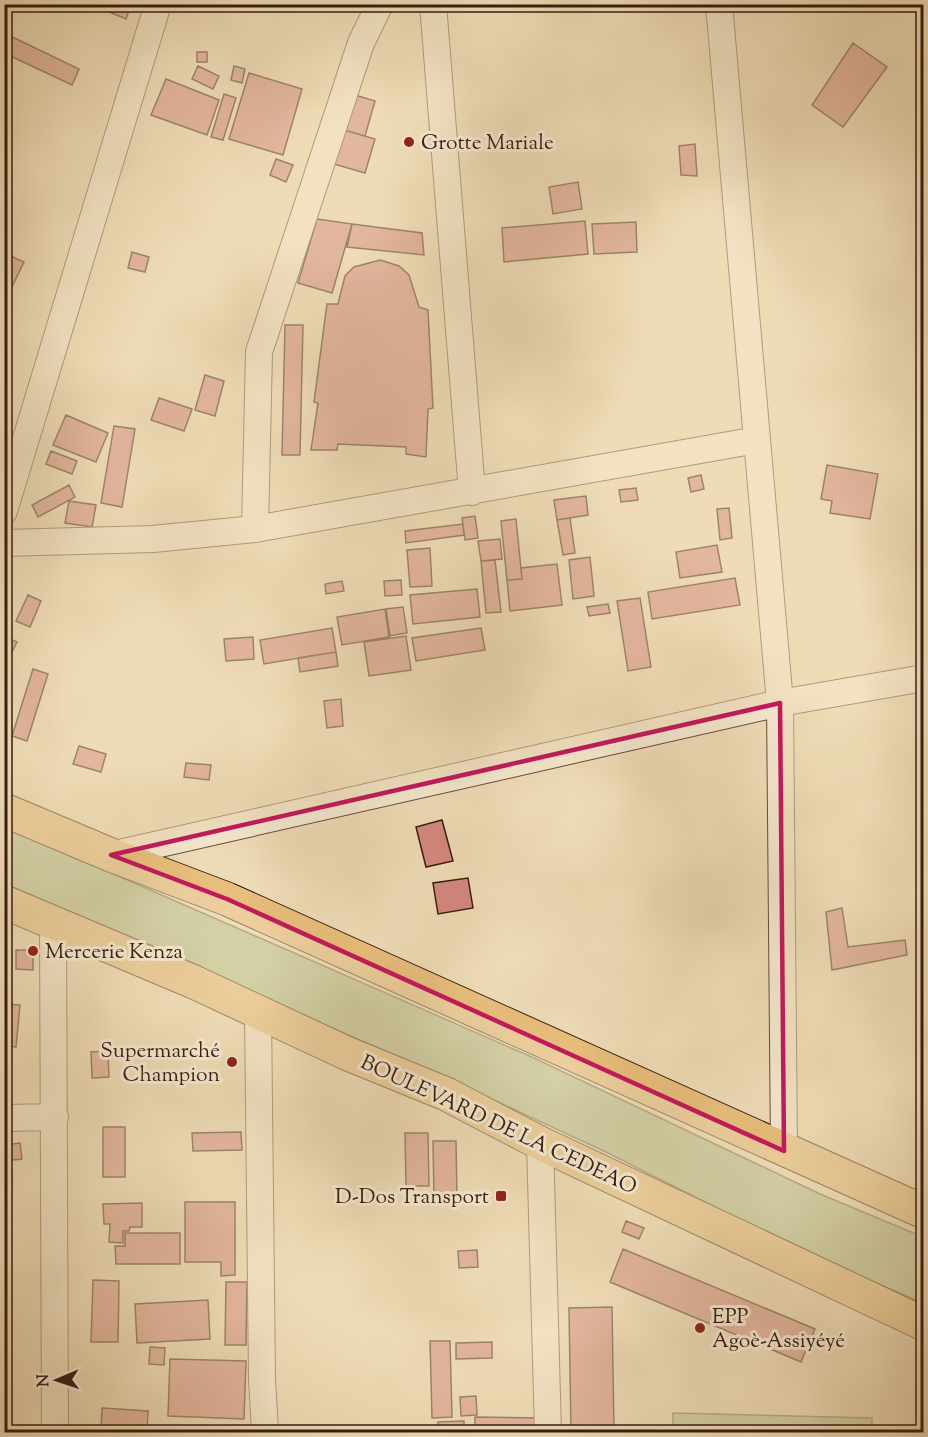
<svg xmlns="http://www.w3.org/2000/svg" width="928" height="1437" font-family="'Sorts Mill Goudy',serif">
<rect width="100%" height="100%" fill="#efdcb7"/>
<filter id="stains"><feTurbulence type="fractalNoise" baseFrequency=".00333" numOctaves="4"/><feColorMatrix values="0 0 0 0 .2 0 0 0 0 .09 0 0 0 0 .02 0 0 0 .5 -.17"/></filter>
<radialGradient id="worn" r=".72"><stop offset=".6" stop-color="#630" stop-opacity="0"/><stop offset="1" stop-color="#630" stop-opacity=".3"/></radialGradient>
<path fill="#b4c292" stroke="#766f52" stroke-width="1.5" d="M 4,826 L 534,1058 L 820,1194 L 923,1237 L 923,1303 L 806,1253 L 610,1154 L 451,1080 L 5,884 Z
M 673,1413 L 872,1418 L 872,1432 L 673,1432 Z"/>
<path fill="#d68880" stroke="#371c11" stroke-width="1.5" d="M 103,4 L 131,4 L 126,19 L 102,9 Z
M 4,33 L 79,69 L 72,85 L 4,53 Z
M 853,43 L 887,67 L 843,127 L 812,105 Z
M 197,52 L 207,52 L 207,62 L 197,62 Z
M 198,66 L 219,76 L 213,89 L 192,79 Z
M 234,66 L 245,69 L 242,83 L 231,80 Z
M 249,73 L 302,89 L 283,155 L 229,139 Z
M 166,79 L 219,100 L 207,135 L 151,115 Z
M 224,94 L 236,98 L 223,140 L 211,137 Z
M 355,95 L 375,101 L 365,136 L 344,130 Z
M 344,130 L 375,139 L 365,173 L 334,164 Z
M 695,144 L 697,176 L 681,175 L 679,146 Z
M 276,159 L 293,165 L 286,182 L 270,175 Z
M 578,182 L 582,209 L 553,214 L 549,187 Z
M 317,219 L 352,224 L 332,293 L 298,283 Z
M 585,221 L 588,254 L 504,262 L 502,228 Z
M 636,222 L 637,252 L 594,254 L 592,224 Z
M 352,224 L 422,233 L 424,255 L 347,247 Z
M 132,252 L 149,257 L 145,272 L 128,268 Z
M 4,253 L 24,262 L 6,299 L 4,298 Z
M 380,260 L 399,266 L 409,275 L 419,307 L 428,310 L 433,408 L 428,409 L 426,457 L 406,454 L 406,447 L 338,444 L 337,450 L 311,450 L 318,403 L 314,402 L 327,304 L 338,304 L 345,276 L 354,267 Z
M 285,325 L 303,325 L 300,455 L 282,455 Z
M 205,375 L 224,381 L 215,416 L 195,410 Z
M 159,398 L 192,409 L 184,431 L 151,420 Z
M 66,415 L 108,433 L 96,462 L 53,445 Z
M 114,426 L 135,429 L 122,507 L 101,503 Z
M 51,451 L 77,461 L 72,474 L 46,464 Z
M 827,465 L 878,474 L 870,519 L 830,513 L 832,501 L 821,499 Z
M 701,475 L 704,489 L 691,492 L 688,478 Z
M 69,485 L 75,497 L 38,517 L 32,505 Z
M 636,488 L 638,500 L 621,502 L 619,490 Z
M 586,496 L 588,515 L 557,520 L 554,500 Z
M 69,501 L 96,505 L 92,527 L 65,523 Z
M 729,508 L 732,538 L 720,540 L 717,509 Z
M 475,516 L 478,538 L 465,540 L 462,518 Z
M 570,518 L 575,553 L 563,555 L 557,520 Z
M 516,519 L 522,579 L 507,580 L 501,521 Z
M 463,524 L 464,535 L 406,543 L 405,531 Z
M 500,539 L 502,559 L 481,561 L 478,541 Z
M 717,545 L 722,572 L 680,578 L 676,552 Z
M 430,548 L 432,586 L 410,587 L 407,550 Z
M 590,557 L 594,596 L 573,599 L 569,560 Z
M 495,560 L 501,612 L 486,613 L 481,561 Z
M 557,564 L 562,605 L 510,611 L 507,580 L 522,579 L 521,568 Z
M 735,578 L 740,605 L 652,619 L 648,592 Z
M 401,580 L 402,595 L 385,596 L 384,581 Z
M 342,581 L 344,591 L 326,594 L 325,584 Z
M 477,589 L 480,617 L 413,624 L 410,595 Z
M 28,595 L 41,601 L 30,627 L 16,621 Z
M 640,598 L 651,667 L 628,671 L 617,601 Z
M 608,604 L 610,613 L 589,616 L 587,607 Z
M 403,607 L 407,633 L 390,636 L 386,609 Z
M 385,609 L 389,637 L 342,645 L 337,617 Z
M 332,628 L 336,652 L 264,664 L 260,640 Z
M 481,628 L 485,650 L 416,661 L 412,638 Z
M 4,636 L 17,642 L 12,652 L 4,648 Z
M 406,636 L 411,670 L 369,676 L 364,642 Z
M 253,637 L 254,659 L 226,661 L 224,639 Z
M 336,652 L 338,666 L 300,672 L 298,658 Z
M 33,669 L 48,674 L 27,741 L 12,736 Z
M 341,699 L 343,726 L 327,728 L 324,701 Z
M 79,746 L 106,754 L 101,772 L 73,764 Z
M 186,763 L 211,765 L 209,780 L 184,777 Z
M 442,820 L 453,861 L 426,867 L 416,827 Z
M 468,878 L 473,908 L 438,914 L 433,883 Z
M 842,908 L 848,947 L 905,940 L 907,955 L 832,970 L 826,912 Z
M 16,950 L 33,950 L 33,970 L 16,969 Z
M 4,1004 L 20,1005 L 16,1047 L 4,1046 Z
M 108,1051 L 109,1077 L 92,1078 L 91,1052 Z
M 103,1127 L 125,1127 L 125,1177 L 103,1177 Z
M 241,1132 L 242,1150 L 193,1151 L 192,1133 Z
M 405,1133 L 428,1133 L 429,1186 L 406,1186 Z
M 433,1141 L 456,1141 L 457,1199 L 434,1199 Z
M 20,1143 L 22,1159 L 4,1161 L 4,1145 Z
M 4,1171 L 12,1171 L 12,1197 L 4,1197 Z
M 185,1202 L 235,1202 L 235,1275 L 221,1276 L 221,1262 L 185,1262 Z
M 142,1203 L 142,1227 L 130,1227 L 129,1231 L 123,1231 L 123,1243 L 109,1242 L 110,1224 L 104,1224 L 103,1204 Z
M 626,1221 L 644,1228 L 639,1239 L 622,1232 Z
M 125,1233 L 180,1233 L 180,1264 L 116,1264 L 115,1246 L 125,1246 Z
M 623,1249 L 815,1329 L 801,1362 L 610,1282 Z
M 477,1250 L 478,1267 L 459,1268 L 458,1251 Z
M 93,1280 L 119,1281 L 118,1342 L 91,1342 Z
M 226,1282 L 247,1282 L 246,1345 L 225,1345 Z
M 208,1300 L 210,1339 L 137,1343 L 135,1304 Z
M 612,1307 L 614,1432 L 571,1432 L 569,1308 Z
M 430,1341 L 450,1341 L 452,1417 L 432,1418 Z
M 492,1342 L 492,1358 L 456,1359 L 456,1343 Z
M 150,1347 L 165,1348 L 164,1365 L 149,1364 Z
M 170,1359 L 246,1361 L 244,1419 L 168,1416 Z
M 476,1396 L 477,1415 L 461,1416 L 460,1397 Z
M 102,1408 L 148,1411 L 147,1430 L 101,1428 Z
M 475,1417 L 537,1418 L 537,1432 L 475,1432 Z
M 464,1421 L 464,1432 L 438,1432 L 438,1422 Z"/>
<g fill="none" stroke-linecap="round" stroke-linejoin="round">
<defs>
<path id="minor" d="M 433,4 L 472,492
M 719,4 L 780,703 L 784,1151
M 4,511 L 158,4
M 255,529 L 259,352 L 361,43 L 380,4
M 4,543 L 153,539 L 255,529 L 757,440
M 111,855 L 780,703 L 924,678
M 53,925 L 55,1432
M 258,1013 L 262,1379 L 265,1432
M 4,1118 L 55,1117
M 540,1143 L 548,1432"/>
<path id="primary" d="M 4,810 L 111,855 L 227,899 L 924,1212
M 4,902 L 194,982 L 346,1053 L 446,1094 L 540,1143 L 924,1324"/>
</defs>
<use href="#minor" stroke="#654c3a" stroke-width="28"/>
<use href="#primary" stroke="#371c11" stroke-width="35"/>
<use href="#minor" stroke="#f5e8d0" stroke-width="26"/>
<use href="#primary" stroke="#e8be7c" stroke-width="33"/>
</g>
<path d="M0 0H928V1437H0ZM 780,703 L 784,1151 L 227,899 L 111,855 Z" fill="#efdcb7" fill-opacity=".55" fill-rule="evenodd"/>
<path fill="none" stroke="#c2185b" stroke-width="4.5" stroke-linejoin="round" d="M 780,703 L 784,1151 L 227,899 L 111,855 Z"/>
<g fill="#8f2418" stroke="#f5e8d0" stroke-width="2">
<circle cx="409" cy="142" r="6"/>
<circle cx="33" cy="951" r="6"/>
<circle cx="232" cy="1062" r="6"/>
<rect x="495" y="1190" width="12" height="12" rx="3"/>
<circle cx="700" cy="1328" r="6"/>
</g>
<g text-anchor="middle" stroke-width="6" stroke-linejoin="round" paint-order="stroke">
<g font-size="21" fill="#371c11" stroke="#f5e8d0" text-anchor="start">
<text x="421" y="149">Grotte Mariale</text>
<text x="45" y="958">Mercerie Kenza</text>
<text x="220" y="1057" text-anchor="end">Supermarché<tspan x="220" dy="24">Champion</tspan></text>
<text x="489" y="1203" text-anchor="end">D-Dos Transport</text>
<text x="712" y="1323">EPP<tspan x="712" dy="24">Agoè-Assiyéyé</tspan></text>
</g>
<g font-size="21" fill="#371c11" stroke="#f5e8d0">
<text transform="translate(499 1124) rotate(25)" y="7">BOULEVARD DE LA CEDEAO</text>
</g>
</g>
<rect width="928" height="1437" fill="none" stroke="#efdcb7" stroke-width="24"/>
<rect x="6" y="6" width="916" height="1425" fill="none" stroke="#371c11" stroke-width="3"/>
<rect x="12" y="12" width="904" height="1413" fill="none" stroke="#371c11" stroke-width="1.5"/>
<g transform="translate(57 1380) rotate(268)" stroke="#f5e8d0" stroke-width="4.5" paint-order="stroke">
<path d="M0-4.5L10 22L0 15L-10 22Z" fill="#371c11"/>
<text y="-9" font-size="16" font-weight="bold" text-anchor="middle" fill="#371c11">N</text>
</g>
<rect width="100%" height="100%" filter="url(#stains)"/>
<rect width="100%" height="100%" fill="url(#worn)"/>
</svg>
